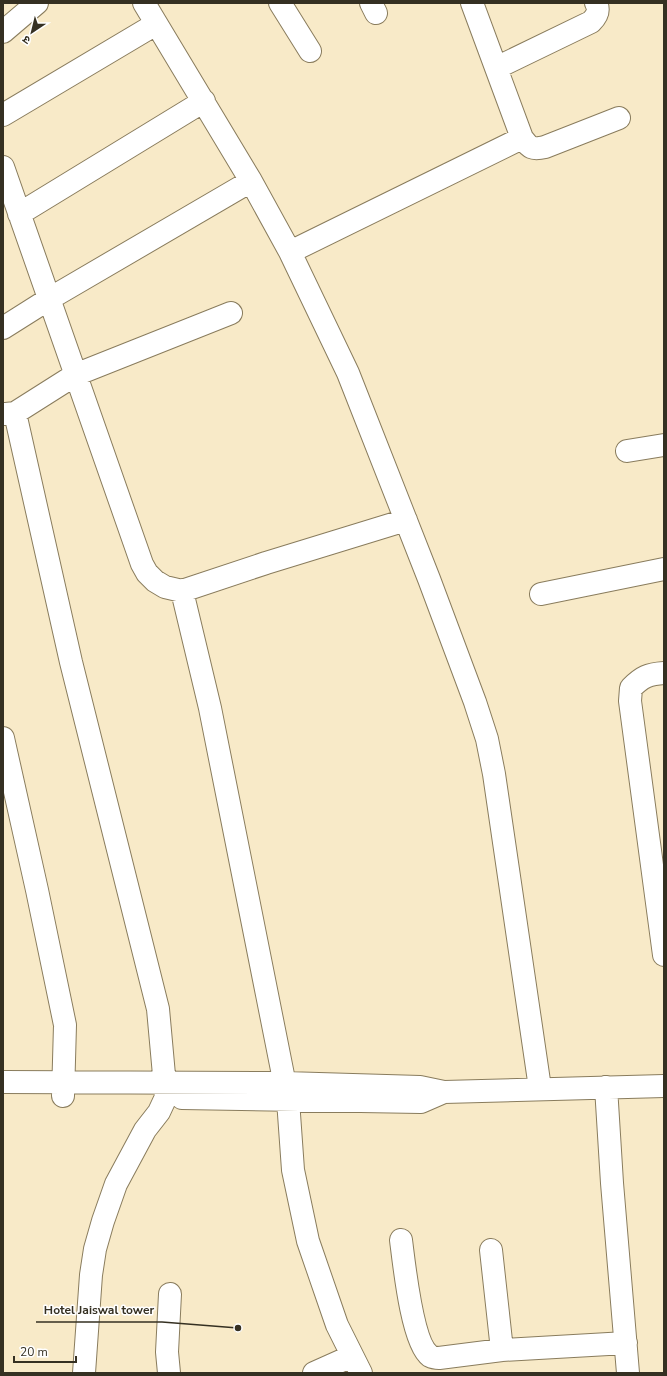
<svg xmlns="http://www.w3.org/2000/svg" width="667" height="1376" font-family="'Nunito Sans','Noto Sans Devanagari',sans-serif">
<rect width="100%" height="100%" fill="#f8eac8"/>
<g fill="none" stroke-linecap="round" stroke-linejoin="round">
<defs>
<path id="minor" d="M 144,3 L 251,181 L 290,252 L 348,373 L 429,579 L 475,702 L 487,739 L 494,774 L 540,1088
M 280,3 L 310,51
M 371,3 L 376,13
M 472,3 L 522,138 C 530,148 532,150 545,147 L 619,118
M 3,32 L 37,3
M 496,68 L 591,22 C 597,16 600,11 596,3
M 3,115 L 156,24
M 3,167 L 142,564 L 147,573 L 155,581 L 165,587 L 182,591 L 266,563 L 406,520
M 19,214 L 204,101
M 290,252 L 522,138
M 3,328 L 49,299 L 251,181
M 15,413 L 71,662 L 158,1009 L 166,1097 L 159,1112 L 145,1130 L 116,1184 L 103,1221 L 95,1249 L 91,1275 L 84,1373
M 3,414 L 6,414 L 15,413 L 75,375 L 231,313
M 627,451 L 664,445
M 182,591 L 210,708 L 288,1100 L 293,1170 L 308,1241 L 337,1325 L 361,1373
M 541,594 L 664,569
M 664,673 C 648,674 642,677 631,688 L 630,701 L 664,955
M 3,738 L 37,890 L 65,1025 L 63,1096
M 3,1082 L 285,1083 L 420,1087 L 444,1092 L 664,1086
M 606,1087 L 612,1183 L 628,1373
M 182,1098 L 421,1102 L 444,1092
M 401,1240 C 404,1263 412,1343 430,1356 C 432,1357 436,1358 439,1358 L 502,1350 L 626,1343
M 491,1250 L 502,1350
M 169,1373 L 167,1352 L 170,1294
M 314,1373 L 352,1356"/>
</defs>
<use href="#minor" stroke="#897c5d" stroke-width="24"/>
<use href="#minor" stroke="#fff" stroke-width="22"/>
</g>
<path fill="none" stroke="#353022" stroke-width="1.5" d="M238 1328L162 1322H36"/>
<circle fill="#353022" stroke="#fff" stroke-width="1.5" cx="238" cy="1328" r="4"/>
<g font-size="12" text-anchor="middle" font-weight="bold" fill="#353022" stroke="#fff" stroke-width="3" stroke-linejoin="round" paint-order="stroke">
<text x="99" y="1314">Hotel Jaiswal tower</text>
</g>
<rect width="667" height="1376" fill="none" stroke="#353022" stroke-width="8"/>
<g transform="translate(32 32) rotate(215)" stroke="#ffffff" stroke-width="3" paint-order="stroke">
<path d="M0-3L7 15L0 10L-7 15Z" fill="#353022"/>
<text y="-6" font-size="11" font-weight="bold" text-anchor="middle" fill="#353022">उ</text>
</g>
<path d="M14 1356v6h62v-6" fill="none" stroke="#353022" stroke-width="2"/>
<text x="20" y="1356" font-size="12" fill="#353022" stroke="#ffffff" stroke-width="3" paint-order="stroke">20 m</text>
</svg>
